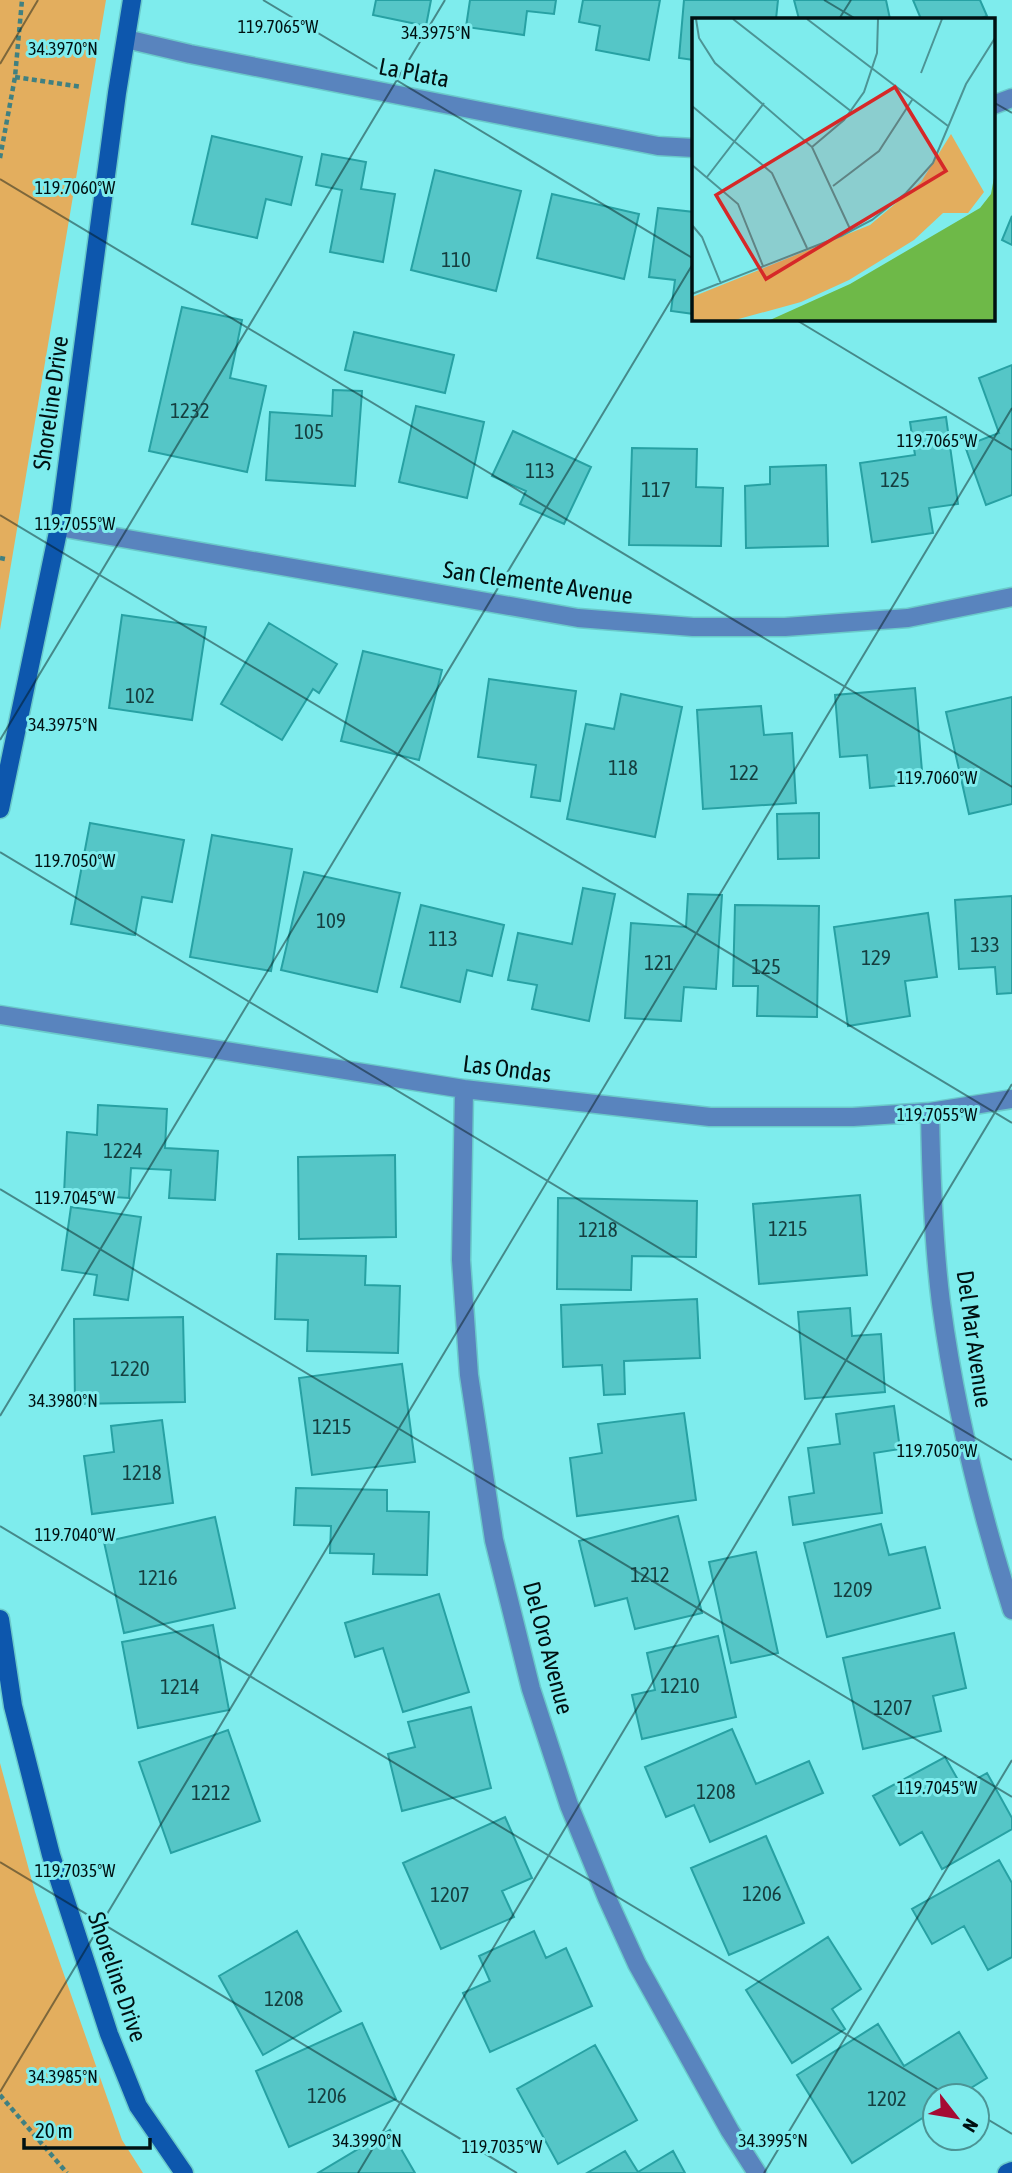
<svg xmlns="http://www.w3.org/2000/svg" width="1012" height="2173" font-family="'Asap Condensed',sans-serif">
<rect width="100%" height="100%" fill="#7eeced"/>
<path fill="#e3ae5e" d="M 0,0 L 106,0 L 0,630 Z
M 0,1763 L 35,1892 L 122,2140 L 143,2173 L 0,2173 Z"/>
<path fill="#55c6c7" stroke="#27a1a3" stroke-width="2" d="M 376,0 L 431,0 L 426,26 L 373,15 Z
M 470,0 L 556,0 L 554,14 L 527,11 L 524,35 L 466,27 Z
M 583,0 L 660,0 L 649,60 L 596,50 L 600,26 L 579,22 Z
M 684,0 L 778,0 L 776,19 L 694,19 L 694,60 L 679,58 Z
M 794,0 L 886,0 L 890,19 L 799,19 Z
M 913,0 L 980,0 L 987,16 L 979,19 L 921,19 Z
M 212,136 L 302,157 L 291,205 L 266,199 L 257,238 L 192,224 Z
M 322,154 L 366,162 L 361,189 L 395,194 L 383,262 L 330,252 L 342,190 L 316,185 Z
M 435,170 L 521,191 L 496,291 L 411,270 Z
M 552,194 L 639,214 L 624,279 L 537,258 Z
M 658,208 L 694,212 L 694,314 L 671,311 L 675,280 L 649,277 Z
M 1012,216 L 1012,245 L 1002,240 Z
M 182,307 L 242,320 L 230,378 L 266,386 L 247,472 L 149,451 Z
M 354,332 L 454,355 L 445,393 L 345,370 Z
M 1012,365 L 1012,495 L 986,505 L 965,446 L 999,433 L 979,378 Z
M 333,390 L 362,391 L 355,486 L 266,480 L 270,412 L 332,416 Z
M 416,406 L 484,422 L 467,498 L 399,482 Z
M 946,417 L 958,504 L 929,508 L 933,533 L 872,542 L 860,463 L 915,455 L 910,422 Z
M 513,431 L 591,467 L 564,524 L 520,504 L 526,491 L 492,476 Z
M 632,448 L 697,449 L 696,487 L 723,488 L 721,546 L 629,545 Z
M 826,465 L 828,546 L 746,548 L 745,486 L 770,484 L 770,467 Z
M 122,615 L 206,627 L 192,720 L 109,708 Z
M 269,623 L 337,664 L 319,693 L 313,689 L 282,740 L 221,704 Z
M 363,651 L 442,670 L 419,760 L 341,741 Z
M 489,679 L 576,691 L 560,801 L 531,797 L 536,765 L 478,757 Z
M 915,688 L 923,783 L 870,788 L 867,755 L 840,757 L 835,695 Z
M 621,694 L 682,707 L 655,837 L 567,819 L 586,724 L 614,729 Z
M 1012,697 L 1012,804 L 969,814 L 946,712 Z
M 761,706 L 764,735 L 792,733 L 796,803 L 703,809 L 697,710 Z
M 819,813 L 819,858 L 778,859 L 777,814 Z
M 90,823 L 184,840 L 172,902 L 142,897 L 135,935 L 71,924 Z
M 212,835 L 292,849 L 271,971 L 190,957 Z
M 304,872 L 400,893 L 377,992 L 281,970 Z
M 583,888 L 615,894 L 589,1021 L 532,1009 L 537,985 L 508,980 L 518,933 L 572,944 Z
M 688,894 L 722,895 L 716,989 L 684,987 L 681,1021 L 625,1018 L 631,923 L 686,927 Z
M 1012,896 L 1012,993 L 997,994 L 995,967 L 959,969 L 955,900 Z
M 421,905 L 504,925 L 492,976 L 467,970 L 460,1002 L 401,987 Z
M 735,905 L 819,906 L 817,1017 L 757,1016 L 758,986 L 733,986 Z
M 928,913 L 937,977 L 905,981 L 910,1016 L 848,1026 L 834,927 Z
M 98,1105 L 167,1109 L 165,1148 L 218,1151 L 215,1200 L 169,1198 L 171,1170 L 131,1168 L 129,1198 L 64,1194 L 67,1132 L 97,1135 Z
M 395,1155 L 396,1237 L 299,1239 L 298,1157 Z
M 860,1195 L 867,1275 L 759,1284 L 753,1204 Z
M 558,1198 L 697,1201 L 696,1257 L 632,1256 L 631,1290 L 557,1289 Z
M 71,1207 L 141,1217 L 128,1300 L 94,1295 L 97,1275 L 62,1270 Z
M 277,1254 L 366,1256 L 365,1285 L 400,1286 L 398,1353 L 307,1351 L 308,1320 L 275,1319 Z
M 697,1299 L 700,1358 L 624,1361 L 625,1394 L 604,1395 L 602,1365 L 563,1367 L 561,1305 Z
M 850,1308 L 852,1336 L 881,1334 L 885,1392 L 805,1399 L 798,1312 Z
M 183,1317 L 185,1402 L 75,1404 L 74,1319 Z
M 402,1364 L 415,1462 L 312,1475 L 299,1378 Z
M 894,1406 L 900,1449 L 874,1453 L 882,1513 L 793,1525 L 789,1497 L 814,1493 L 808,1448 L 840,1444 L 836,1414 Z
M 684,1413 L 696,1500 L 577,1516 L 570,1458 L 602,1453 L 598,1424 Z
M 162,1420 L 173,1503 L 92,1514 L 84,1456 L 114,1452 L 111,1426 Z
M 296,1488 L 387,1490 L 387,1511 L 429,1512 L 427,1575 L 373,1574 L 374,1554 L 330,1553 L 331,1526 L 294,1525 Z
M 678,1516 L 702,1613 L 635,1629 L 627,1598 L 595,1606 L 579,1541 Z
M 215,1517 L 235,1608 L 124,1633 L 104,1542 Z
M 881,1524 L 889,1555 L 925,1547 L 940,1608 L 827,1637 L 804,1543 Z
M 756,1552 L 778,1653 L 731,1663 L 709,1562 Z
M 439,1594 L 469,1692 L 403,1712 L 383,1648 L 355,1657 L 345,1623 Z
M 213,1625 L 229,1710 L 138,1728 L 122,1642 Z
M 954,1633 L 966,1688 L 933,1696 L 941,1731 L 863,1749 L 843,1658 Z
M 718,1636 L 736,1717 L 642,1739 L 632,1695 L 655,1690 L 647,1653 Z
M 471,1707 L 491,1788 L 402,1811 L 388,1754 L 415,1747 L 408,1722 Z
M 732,1729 L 756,1784 L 809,1761 L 823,1793 L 710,1842 L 694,1805 L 666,1817 L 645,1767 Z
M 228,1730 L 260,1821 L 171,1853 L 139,1762 Z
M 945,1757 L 962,1787 L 987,1773 L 1012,1818 L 1012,1829 L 942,1869 L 922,1832 L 900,1845 L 873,1796 Z
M 505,1817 L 532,1878 L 502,1891 L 514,1917 L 441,1949 L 403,1863 Z
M 766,1836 L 804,1923 L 729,1955 L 691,1868 Z
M 999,1860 L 1012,1883 L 1012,1957 L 988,1970 L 964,1926 L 932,1944 L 912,1909 Z
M 297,1931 L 341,2011 L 263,2055 L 219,1976 Z
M 534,1931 L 546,1958 L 566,1948 L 592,2006 L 490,2052 L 463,1993 L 490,1981 L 479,1956 Z
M 828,1937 L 861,1989 L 832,2009 L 845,2029 L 792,2063 L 746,1990 Z
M 362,2023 L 396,2099 L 289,2147 L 256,2071 Z
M 878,2024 L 904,2066 L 959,2032 L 987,2078 L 958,2096 L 935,2096 L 935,2110 L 852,2163 L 797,2075 Z
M 595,2045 L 637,2120 L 558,2164 L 517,2089 Z
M 390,2130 L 415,2173 L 318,2173 Z
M 625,2151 L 638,2172 L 673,2151 L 685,2173 L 587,2173 Z"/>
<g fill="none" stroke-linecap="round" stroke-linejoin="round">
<defs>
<path id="street" d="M 126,39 L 190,54 L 658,146 L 694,148
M 993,105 L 1012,98
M 59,527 L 578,618 L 693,627 L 785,627 L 908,618 L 1012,597
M 0,1015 L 464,1089 L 710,1117 L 853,1117 L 930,1112 L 1012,1099
M 464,1089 L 461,1260 L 469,1375 L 494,1540 L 531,1689 L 569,1805 L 607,1898 L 637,1964 L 730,2131 L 757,2173
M 930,1112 C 931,1175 933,1240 941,1303 C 955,1408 980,1510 1012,1610"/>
<path id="secondary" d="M 0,809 L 59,527 L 117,93 L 132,0
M 0,1619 L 13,1706 L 51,1855 L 109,2034 L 138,2106 L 184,2173
M 1007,2173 L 1012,2171"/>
</defs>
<use href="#street" stroke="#6ac9ca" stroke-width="21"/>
<use href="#secondary" stroke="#6ac9ca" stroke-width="21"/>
<path stroke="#408081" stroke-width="4.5" stroke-dasharray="5 3.5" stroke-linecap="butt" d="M 15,77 L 82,87
M 0,158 L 15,77 L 22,0
M 0,558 L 5,559
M 0,2095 L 67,2173"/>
<use href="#street" stroke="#5984be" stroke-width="18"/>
<use href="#secondary" stroke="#0d57ad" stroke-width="18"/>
</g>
<path fill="none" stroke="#001112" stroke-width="2" stroke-opacity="0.45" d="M 263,0 L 694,259M 824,0 L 856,19M 839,19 L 851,0M 0,64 L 38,0M 993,102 L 1012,113M 0,179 L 1012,787M 793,318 L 1012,450M 0,515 L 1012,1123M 0,740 L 445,0M 0,852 L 1012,1460M 0,1189 L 1012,1797M 0,1416 L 694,262M 0,1526 L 949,2096M 0,1862 L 517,2173M 0,2092 L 1012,408M 977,2113 L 1012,2134M 358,2173 L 1012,1084M 764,2173 L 1012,1760"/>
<g text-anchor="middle" stroke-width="6" stroke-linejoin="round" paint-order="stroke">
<g font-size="21" fill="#153e3f">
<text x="456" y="267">110</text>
<text x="190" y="418">1232</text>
<text x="309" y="439">105</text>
<text x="540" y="478">113</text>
<text x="895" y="487">125</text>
<text x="656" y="497">117</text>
<text x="140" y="703">102</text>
<text x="623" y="775">118</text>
<text x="744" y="780">122</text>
<text x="331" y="928">109</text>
<text x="443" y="946">113</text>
<text x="985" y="952">133</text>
<text x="876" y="965">129</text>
<text x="659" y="970">121</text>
<text x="766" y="974">125</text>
<text x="123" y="1158">1224</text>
<text x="788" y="1236">1215</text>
<text x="598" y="1237">1218</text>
<text x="130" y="1376">1220</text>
<text x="332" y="1434">1215</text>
<text x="142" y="1480">1218</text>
<text x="650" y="1582">1212</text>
<text x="158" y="1585">1216</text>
<text x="853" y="1597">1209</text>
<text x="680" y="1693">1210</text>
<text x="180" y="1694">1214</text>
<text x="893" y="1715">1207</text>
<text x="716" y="1799">1208</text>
<text x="211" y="1800">1212</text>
<text x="762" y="1901">1206</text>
<text x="450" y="1902">1207</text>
<text x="284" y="2006">1208</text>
<text x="327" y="2103">1206</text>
<text x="887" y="2106">1202</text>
</g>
<g font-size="24" fill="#001112" stroke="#7eeced">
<text transform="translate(414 73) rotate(11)" y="8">La Plata</text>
<text transform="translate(51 403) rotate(-82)" y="8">Shoreline Drive</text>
<text transform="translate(538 583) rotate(8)" y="8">San Clemente Avenue</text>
<text transform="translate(507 1069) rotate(7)" y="8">Las Ondas</text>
<text transform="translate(974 1339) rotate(82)" y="8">Del Mar Avenue</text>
<text transform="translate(548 1648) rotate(75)" y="8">Del Oro Avenue</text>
<text transform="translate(117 1977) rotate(71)" y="8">Shoreline Drive</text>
</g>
</g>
<g transform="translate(692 18)">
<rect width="303" height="303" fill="#7eeced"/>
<path d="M 259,116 L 292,174 L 276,195 L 251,195 L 222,222 L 157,262 L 109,284 L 43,302 L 0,302 L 0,279 L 178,207 L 229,164 Z" fill="#e3ae5e"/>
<path d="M 303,154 L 303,302 L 78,302 L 158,266 L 288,190 L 299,176 Z" fill="#6eb948"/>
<path fill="none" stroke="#4c9495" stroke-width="2" d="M 4,1 L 7,20 L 23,45 L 120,129 L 159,213M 41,1 L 160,94M 115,1 L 256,108M 229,55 L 250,1M 0,88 L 80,155 L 115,230M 120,129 L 152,102 L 172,74 L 185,35 L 186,1M 0,147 L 46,186 L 71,248M 15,159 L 72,85M 141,168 L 187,133 L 220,82M 0,207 L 10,219 L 29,266M 0,276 L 149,218 L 180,202 L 214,175 L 241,145 L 274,66 L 303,20"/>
<path fill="#d62828" fill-opacity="0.15" stroke="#d62828" stroke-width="3.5" d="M 203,69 L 254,153 L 74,261 L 24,177 Z"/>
<rect width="303" height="303" fill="none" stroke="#001112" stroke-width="3.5"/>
</g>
<g font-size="18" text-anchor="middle" fill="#001112" stroke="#7eeced" stroke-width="6" stroke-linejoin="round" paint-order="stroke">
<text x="278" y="33">119.7065°W</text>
<text x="436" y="39">34.3975°N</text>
<text x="63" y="55">34.3970°N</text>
<text x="75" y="194">119.7060°W</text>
<text x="937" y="447">119.7065°W</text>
<text x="75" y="530">119.7055°W</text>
<text x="63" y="731">34.3975°N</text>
<text x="937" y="784">119.7060°W</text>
<text x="75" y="867">119.7050°W</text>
<text x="937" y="1121">119.7055°W</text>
<text x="75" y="1204">119.7045°W</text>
<text x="63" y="1407">34.3980°N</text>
<text x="937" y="1457">119.7050°W</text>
<text x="75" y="1541">119.7040°W</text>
<text x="937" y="1794">119.7045°W</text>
<text x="75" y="1877">119.7035°W</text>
<text x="63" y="2083">34.3985°N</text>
<text x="367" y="2147">34.3990°N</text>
<text x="773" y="2147">34.3995°N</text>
<text x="502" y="2153">119.7035°W</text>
</g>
<g transform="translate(956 2117) rotate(121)"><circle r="33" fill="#7eeced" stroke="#4c9495" stroke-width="2"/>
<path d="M0-5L12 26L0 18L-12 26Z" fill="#a50b33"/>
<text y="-10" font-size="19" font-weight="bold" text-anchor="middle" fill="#001112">N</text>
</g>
<path d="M24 2138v10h126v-10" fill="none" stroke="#001112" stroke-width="3.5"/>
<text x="35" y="2138" font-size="21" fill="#001112" stroke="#7eeced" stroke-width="5" paint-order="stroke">20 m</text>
</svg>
